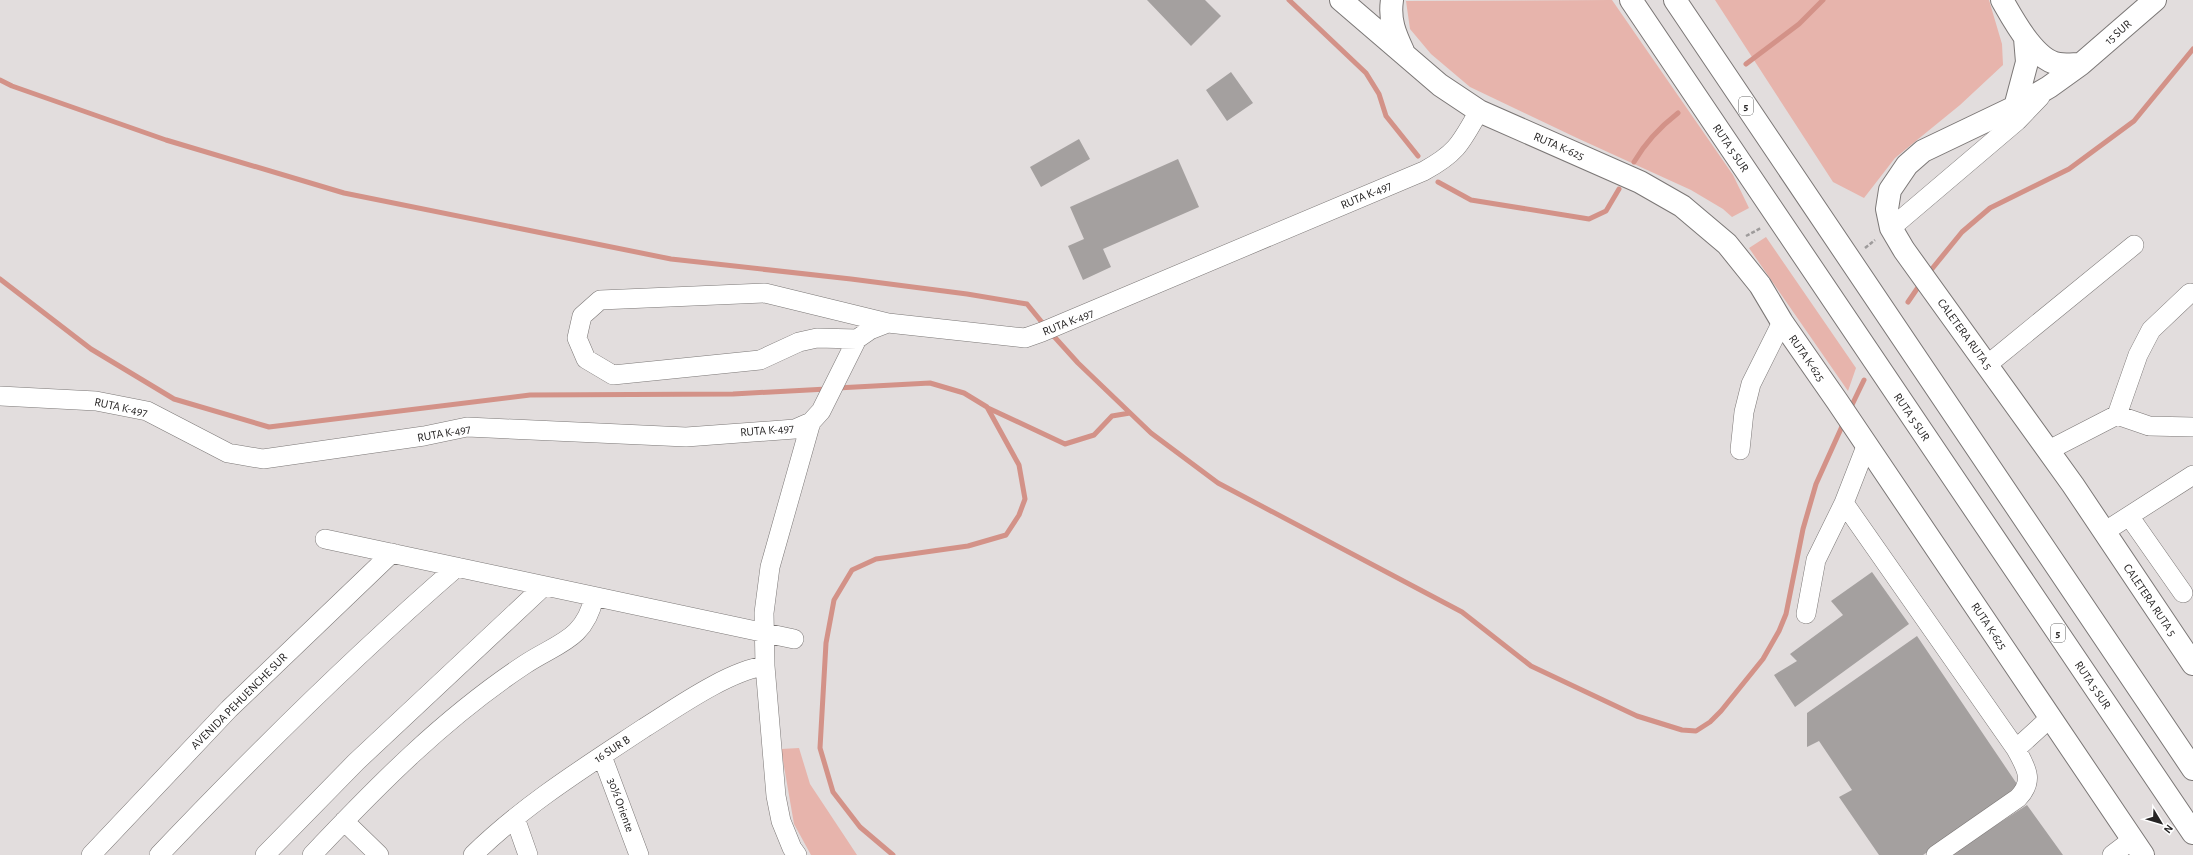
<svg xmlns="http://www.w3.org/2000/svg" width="2193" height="855" font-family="'Alegreya Sans',sans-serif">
<rect width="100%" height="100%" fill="#e2dddd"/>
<path fill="#e7b4ac" d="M 1612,0 L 1733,175 L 1749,208 L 1732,217 L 1723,209 L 1691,190 L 1577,138 L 1470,87 L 1431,54 L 1410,29 L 1406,1 Z
M 1715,0 L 1989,0 L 2002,44 L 2003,65 L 1960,105 L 1895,158 L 1864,198 L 1833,182 Z
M 1766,237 L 1856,368 L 1848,391 L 1749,248 Z
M 799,748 L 810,784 L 857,855 L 811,855 L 794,824 L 781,749 Z"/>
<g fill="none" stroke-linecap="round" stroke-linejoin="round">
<path stroke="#d39288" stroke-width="5" d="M 1289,0 L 1366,73 L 1379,94 L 1386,116 L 1418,156
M 1746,64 L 1799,24 L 1823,0
M 0,80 L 12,86 L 166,140 L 344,193 L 671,259 L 851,279 L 967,294 L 1027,304 L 1045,326
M 1634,162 C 1645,143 1660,127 1678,113
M 1438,182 L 1471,200 L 1589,219 L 1606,211 L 1619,189
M 1927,275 L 1962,232 L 1990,208 L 2069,169 L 2134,121 L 2193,49
M 0,279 L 91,349 L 174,399 L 269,427 L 530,395 L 733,394 L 827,389
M 1908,302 L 1921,283
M 1050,332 L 1078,363 L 1151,433 L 1218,483 L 1462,612 L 1531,666 L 1637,716 L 1682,730 L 1696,731 L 1710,722 L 1721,711 L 1763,659 L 1779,631 L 1786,614 L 1803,529 L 1816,484 L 1844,422
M 837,388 L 930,383 L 964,393 L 987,407 L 1019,465 L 1025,499 L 1019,515 L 1006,535 L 968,546 L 876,559 L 852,570 L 834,600 L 826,643 L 820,748 L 833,792 L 860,827 L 893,855
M 988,408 L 1065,444 L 1094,435 L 1112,416 L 1130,413
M 1850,409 L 1864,380"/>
</g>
<path fill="#a4a09f" d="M 1147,0 L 1205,0 L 1221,16 L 1191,46 Z
M 1231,72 L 1253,103 L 1227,121 L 1206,90 Z
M 1079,139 L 1090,159 L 1041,187 L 1030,167 Z
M 1178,159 L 1199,207 L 1103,249 L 1111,267 L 1083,280 L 1068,246 L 1084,239 L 1070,207 Z
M 1872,572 L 1909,624 L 1795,707 L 1774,675 L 1797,661 L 1790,654 L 1843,615 L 1831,601 Z
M 1917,636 L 2021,790 L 1923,855 L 1879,855 L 1839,797 L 1852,790 L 1819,741 L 1807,747 L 1807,713 Z
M 2027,805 L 2063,855 L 1954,855 L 1953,853 Z"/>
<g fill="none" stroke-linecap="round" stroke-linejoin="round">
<defs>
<path id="minor" d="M 1891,228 L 2017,121 L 2040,97
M 857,339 L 817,338 L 799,342 L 760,360 L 613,375 L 586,359 L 577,338 L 582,316 L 600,300 L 765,293 L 888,323
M 1987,365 L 2134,245
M 0,396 L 96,401 L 147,411 L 228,453 L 263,459 L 424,436 L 467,427 L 686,437 L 795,429 L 811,422 L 821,411 L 857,339 L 870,330 L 888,323 L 1025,338 L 1042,332 L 1424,171 C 1457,153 1461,143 1479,111
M 2117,415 L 2138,355 L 2151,330 L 2190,293
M 1867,444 L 1844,503 L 2016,749 L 2051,717
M 1740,450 L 1744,412 L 1751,384 L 1782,322
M 2049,450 L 2117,415 L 2149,426 L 2193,427
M 2129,516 L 2183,593
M 2104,532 L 2193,475
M 325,539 L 794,639
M 1806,614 L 1816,560 L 1844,503
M 602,756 L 639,855
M 515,818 L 528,855
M 344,821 L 379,855
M 91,855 L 229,709 L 392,553
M 159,855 C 254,755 353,657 457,567
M 265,855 L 356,762 L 544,586
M 312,855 C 377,786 444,718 524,665 C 557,643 585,640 594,597
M 473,855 C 524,805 585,767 644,728 C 676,708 728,671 765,666
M 797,855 L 792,848 L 781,821 L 776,796 L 765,666 L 764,613 L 770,567 L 811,422
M 1936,855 L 2018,798 C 2035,780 2026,768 2016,749
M 2112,855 L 2133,839"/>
<path id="major" d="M 1341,0 L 1440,85 L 1479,111 L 1640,182 L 1682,206 L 1727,244 L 1760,285 L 1782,322 L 1837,401 L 2143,855
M 1392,0 C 1389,20 1395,34 1403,51
M 2002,0 C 2013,19 2035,61 2059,64 C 2066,65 2074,64 2081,64
M 2155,0 L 2081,64 L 2049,87 L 2015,107 L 1923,151 L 1907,165 L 1890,190 L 1887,209 L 1891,228 L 1904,250 L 2073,485 L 2193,664
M 2015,107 L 2027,62 L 2025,38"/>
<path id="highway" d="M 1631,0 L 2193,833
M 1675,0 L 2193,769"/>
</defs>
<use href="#minor" stroke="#7b7776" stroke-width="20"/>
<use href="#major" stroke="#7b7776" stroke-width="24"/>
<use href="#highway" stroke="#7b7776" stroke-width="24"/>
<path stroke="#9e9b9b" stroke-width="2.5" stroke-dasharray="4 2" stroke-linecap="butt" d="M 1746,236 L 1761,228
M 1865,248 L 1875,240"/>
<use href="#minor" stroke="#fff" stroke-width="19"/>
<use href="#major" stroke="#fff" stroke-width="22"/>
<use href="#highway" stroke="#fff" stroke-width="22"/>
</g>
<g text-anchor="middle" stroke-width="3" stroke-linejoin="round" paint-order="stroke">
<g fill="#fff" stroke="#676666" stroke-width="1">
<rect x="1739" y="97" width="14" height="18" rx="3"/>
<rect x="2051" y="624" width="14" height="18" rx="3"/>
</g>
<g font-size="11" font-weight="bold" fill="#262424">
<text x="1746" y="110">5</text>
<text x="2058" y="637">5</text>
</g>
<g font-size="12" fill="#262424" stroke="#fff">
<text transform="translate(2118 32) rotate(-41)" y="4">15 SUR</text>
<text transform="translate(1559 146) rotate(23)" y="4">RUTA K-625</text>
<text transform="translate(1731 148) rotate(56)" y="4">RUTA 5 SUR</text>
<text transform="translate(1366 195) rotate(-23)" y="4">RUTA K-497</text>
<text transform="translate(1068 322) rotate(-22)" y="4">RUTA K-497</text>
<text transform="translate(1965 334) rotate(54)" y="4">CALETERA RUTA 5</text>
<text transform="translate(1807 358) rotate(55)" y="4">RUTA K-625</text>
<text transform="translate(121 407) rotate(12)" y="4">RUTA K-497</text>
<text transform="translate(1912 417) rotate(56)" y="4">RUTA 5 SUR</text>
<text transform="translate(767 430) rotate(-5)" y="4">RUTA K-497</text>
<text transform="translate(444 433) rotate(-10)" y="4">RUTA K-497</text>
<text transform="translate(2150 600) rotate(56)" y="4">CALETERA RUTA 5</text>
<text transform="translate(1989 626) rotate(56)" y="4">RUTA K-625</text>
<text transform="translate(2093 685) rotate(56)" y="4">RUTA 5 SUR</text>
<text transform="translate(239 701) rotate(-45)" y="4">AVENIDA PEHUENCHE SUR</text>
<text transform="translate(612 749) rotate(-33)" y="4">16 SUR B</text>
<text transform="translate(621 805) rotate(70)" y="4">30½ Oriente</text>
</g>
</g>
<g transform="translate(2161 823) rotate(128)" stroke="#ffffff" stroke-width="3" paint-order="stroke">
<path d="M0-3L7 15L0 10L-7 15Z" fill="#262424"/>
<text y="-6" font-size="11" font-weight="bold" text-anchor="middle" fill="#262424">N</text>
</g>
</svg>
